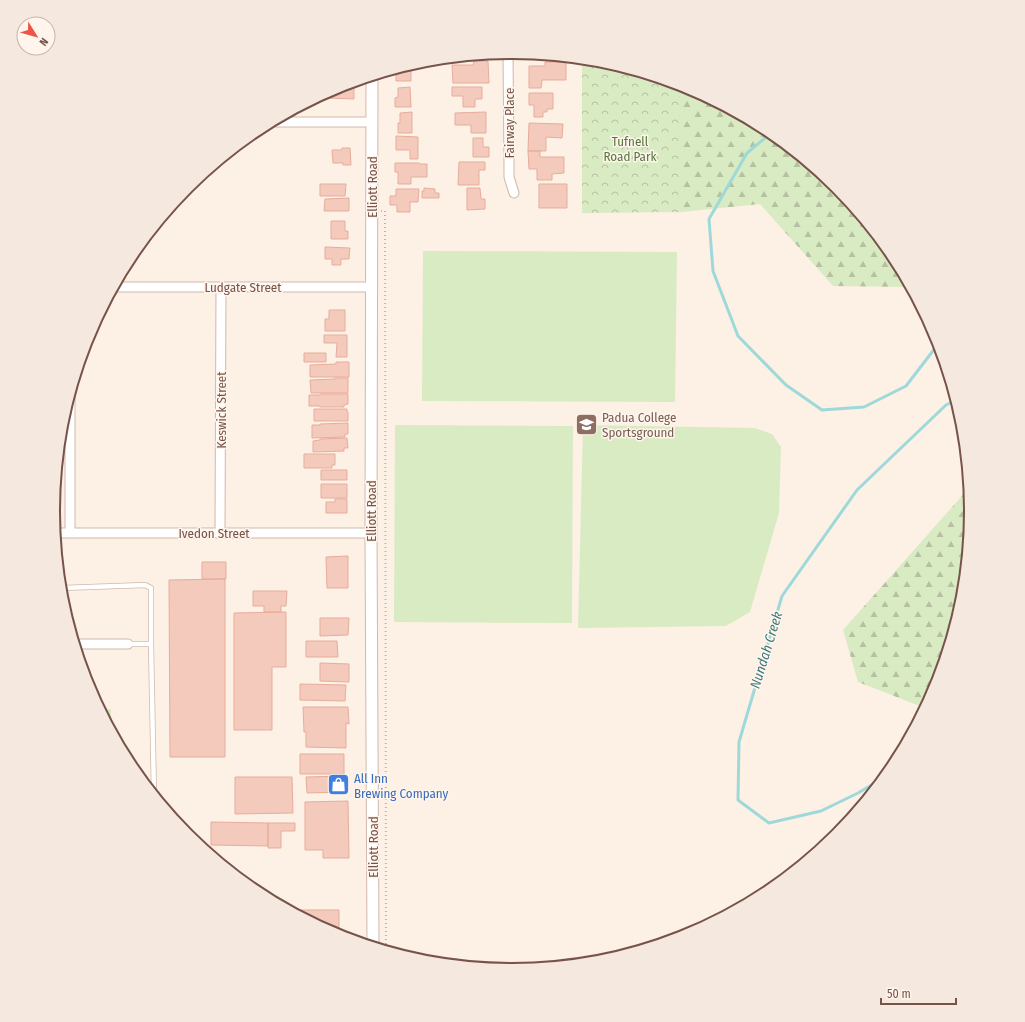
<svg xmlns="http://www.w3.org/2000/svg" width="1025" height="1022" font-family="'Fira Sans Condensed',sans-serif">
<defs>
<pattern id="forest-firs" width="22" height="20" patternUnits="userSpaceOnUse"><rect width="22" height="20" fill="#d9ebc2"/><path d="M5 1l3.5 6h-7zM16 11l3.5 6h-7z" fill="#b5c1a0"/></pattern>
<pattern id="park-crowns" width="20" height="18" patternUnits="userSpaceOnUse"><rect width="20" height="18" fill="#d9ebc2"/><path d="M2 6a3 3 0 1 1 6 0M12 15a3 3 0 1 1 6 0" fill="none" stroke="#b5c1a0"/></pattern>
</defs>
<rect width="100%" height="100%" fill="#fdf0e5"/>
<path fill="url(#forest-firs)" d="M 678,84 L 688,87 L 768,129 L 837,187 L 894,256 L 911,287 L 833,286 L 760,204 L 672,213 L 679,212 Z
M 969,488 L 971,511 L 963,601 L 936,687 L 925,708 L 858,682 L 843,630 Z"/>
<path fill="url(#park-crowns)" d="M 582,59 L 602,61 L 679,84 L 679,212 L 582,213 Z
M 111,709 L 111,729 L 101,710 Z"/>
<path fill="#d9ebc2" d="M 423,251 L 677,252 L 675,402 L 422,401 Z
M 395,425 L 573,426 L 572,623 L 394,622 Z
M 583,425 L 755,428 L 772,434 L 781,447 L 779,513 L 750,612 L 726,626 L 578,628 Z"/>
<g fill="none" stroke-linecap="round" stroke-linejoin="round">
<path stroke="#9ed9da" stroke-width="3" d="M 771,133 L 747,153 L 709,219 L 713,271 L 738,336 L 786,385 L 822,410 L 864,407 L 906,386 L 939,343
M 885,777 L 858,793 L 821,811 L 769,823 L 738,800 L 739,742 L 782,596 L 857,490 L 946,405 L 956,400"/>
</g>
<path fill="#f3cabb" stroke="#e7ad9b" d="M 530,54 L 544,55 L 544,60 L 530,59 Z
M 474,61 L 488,61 L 489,83 L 453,83 L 452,65 L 473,65 Z
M 545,62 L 566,62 L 566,80 L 542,80 L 541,88 L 529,88 L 529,66 L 545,66 Z
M 411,64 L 411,81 L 396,81 L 396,71 L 398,71 L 398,68 Z
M 354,82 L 354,99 L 328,98 L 328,92 L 337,87 Z
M 410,87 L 411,107 L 395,107 L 395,98 L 398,97 L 398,88 Z
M 452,87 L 482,87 L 482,99 L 475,99 L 475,107 L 463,107 L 463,96 L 452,96 Z
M 529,93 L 553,93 L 553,109 L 547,109 L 547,112 L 543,112 L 543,117 L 534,117 L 534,105 L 529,105 Z
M 412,112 L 412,133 L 398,133 L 398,123 L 400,123 L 400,113 Z
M 486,112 L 486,133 L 471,133 L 471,125 L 455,125 L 455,113 Z
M 529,123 L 563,124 L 562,138 L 546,137 L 546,151 L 528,151 Z
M 396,136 L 418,137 L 418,159 L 410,159 L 410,150 L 396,150 Z
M 473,138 L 483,138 L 483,147 L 489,147 L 489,157 L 473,157 Z
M 342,148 L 350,148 L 351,165 L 343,165 L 343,163 L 333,163 L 332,150 L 342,150 Z
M 528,151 L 540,151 L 540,157 L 564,157 L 564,173 L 552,174 L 552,180 L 537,180 L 537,169 L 529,169 Z
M 459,162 L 485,162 L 485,170 L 479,170 L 479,185 L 458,185 Z
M 395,163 L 419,163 L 420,164 L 427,164 L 427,177 L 411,177 L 411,184 L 398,184 L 398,172 L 395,172 Z
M 320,184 L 346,184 L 345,196 L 320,196 Z
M 539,184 L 567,184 L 567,208 L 539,208 Z
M 424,188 L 435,189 L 435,193 L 439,193 L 439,198 L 422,198 L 422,191 L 424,191 Z
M 467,188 L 480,188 L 481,199 L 485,199 L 485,209 L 467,210 Z
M 396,189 L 419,189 L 418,202 L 410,202 L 410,212 L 397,212 L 397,205 L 390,205 L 390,196 L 396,196 Z
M 349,198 L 349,211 L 324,211 L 325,199 Z
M 331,221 L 345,221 L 345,231 L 348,231 L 348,239 L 331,239 Z
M 325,247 L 350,248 L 349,259 L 341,259 L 341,265 L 332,265 L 332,259 L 325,259 Z
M 329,310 L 345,310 L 345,331 L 325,331 L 325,319 L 329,319 Z
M 324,335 L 347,335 L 347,357 L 336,357 L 337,343 L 324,343 Z
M 304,353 L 326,353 L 326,362 L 304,362 Z
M 336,362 L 349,362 L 349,377 L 310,377 L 310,365 L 336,364 Z
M 335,378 L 348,378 L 348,393 L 311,393 L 310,380 L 335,379 Z
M 320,394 L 348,394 L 348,404 L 344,405 L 344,407 L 320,407 L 319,406 L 309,406 L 309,395 L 320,395 Z
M 314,409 L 347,409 L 347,412 L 348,412 L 348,421 L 314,421 Z
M 348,423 L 348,434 L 345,434 L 345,437 L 312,438 L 312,425 L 320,425 L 320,424 Z
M 347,438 L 348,448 L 344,448 L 344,451 L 313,452 L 313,441 L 320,440 L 320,439 Z
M 304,454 L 335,454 L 335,465 L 332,465 L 332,468 L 304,468 Z
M 321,470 L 347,470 L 347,480 L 321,480 Z
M 321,484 L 347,484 L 347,498 L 321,498 Z
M 335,499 L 347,499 L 347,513 L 326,513 L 326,502 L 335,502 Z
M 348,556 L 348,588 L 327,588 L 326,557 Z
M 202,562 L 226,562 L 226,579 L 202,579 Z
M 225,579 L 225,757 L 170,757 L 169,580 Z
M 253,591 L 287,591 L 286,606 L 281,606 L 281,612 L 264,612 L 264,606 L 253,606 Z
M 286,612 L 286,667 L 272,667 L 272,730 L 234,730 L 234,613 Z
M 320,618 L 349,618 L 348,635 L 320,636 Z
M 306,641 L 337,641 L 338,657 L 306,657 Z
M 320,663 L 349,664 L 349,682 L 320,681 Z
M 300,684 L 346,685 L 345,701 L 300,700 Z
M 303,707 L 348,707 L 349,724 L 346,723 L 346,748 L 306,747 L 306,732 L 304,732 Z
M 300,754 L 344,754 L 344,774 L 300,774 Z
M 344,776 L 344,792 L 307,793 L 306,777 Z
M 235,777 L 292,777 L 293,813 L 235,814 Z
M 348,801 L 349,858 L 323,858 L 323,850 L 305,850 L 305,802 Z
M 211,822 L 268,823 L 268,846 L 211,845 Z
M 268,823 L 295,823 L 295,831 L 281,831 L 281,848 L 268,848 Z
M 301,910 L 339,910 L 339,936 L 301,916 Z"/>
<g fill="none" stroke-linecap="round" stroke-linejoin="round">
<defs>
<path id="service" d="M 61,588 L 145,585 L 151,588 L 151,644
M 128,644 L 151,644 L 154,795"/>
<path id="minor" d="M 508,52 L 509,166 L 509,177 L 514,193
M 272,122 L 372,122
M 114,287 L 371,287
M 56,533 L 371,533
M 70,533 L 70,396
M 220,533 L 221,287
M 75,644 L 128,644"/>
<path id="tertiary" d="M 372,76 L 371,533 L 373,946"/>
</defs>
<use href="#service" stroke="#d1b8ad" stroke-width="6"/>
<use href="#minor" stroke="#d1b8ad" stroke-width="11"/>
<use href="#tertiary" stroke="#d1b8ad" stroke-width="13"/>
<path stroke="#d8ad9e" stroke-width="2" stroke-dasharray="1 3" stroke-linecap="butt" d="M 381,211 L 385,211 L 386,950"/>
<use href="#service" stroke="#fff" stroke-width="4.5"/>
<use href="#minor" stroke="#fff" stroke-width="9"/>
<use href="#tertiary" stroke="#fff" stroke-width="11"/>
</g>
<defs>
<symbol id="school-square" viewBox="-11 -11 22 22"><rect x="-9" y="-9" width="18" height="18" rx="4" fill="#8d6e63" stroke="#fff5ec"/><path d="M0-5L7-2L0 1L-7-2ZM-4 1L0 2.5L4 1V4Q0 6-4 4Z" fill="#fff"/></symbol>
<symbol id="shop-square" viewBox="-11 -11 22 22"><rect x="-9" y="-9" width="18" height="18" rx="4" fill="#3f7fe0" stroke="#fff5ec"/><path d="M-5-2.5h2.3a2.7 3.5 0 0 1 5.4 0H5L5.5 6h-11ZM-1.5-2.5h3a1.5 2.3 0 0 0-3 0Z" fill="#fff"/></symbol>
</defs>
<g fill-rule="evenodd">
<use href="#school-square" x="574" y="412" width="25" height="25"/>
<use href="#shop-square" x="326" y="772" width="25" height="25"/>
</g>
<g text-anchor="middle" stroke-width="3" stroke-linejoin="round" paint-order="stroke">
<g font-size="13" fill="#775349" stroke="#fff5ec">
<text transform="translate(509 123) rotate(-90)" y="5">Fairway Place</text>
<text transform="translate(372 187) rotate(-90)" y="5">Elliott Road</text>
<text x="243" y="292">Ludgate Street</text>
<text transform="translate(221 410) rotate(-90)" y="5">Keswick Street</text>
<text transform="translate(371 511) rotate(-90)" y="5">Elliott Road</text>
<text x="214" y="538">Ivedon Street</text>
<text transform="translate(373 847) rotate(-90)" y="5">Elliott Road</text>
</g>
<g font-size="13" fill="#57773e" stroke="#fff5ec">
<text x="630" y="146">Tufnell<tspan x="630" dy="15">Road Park</tspan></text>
</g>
<g font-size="13" fill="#785e54" stroke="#fff5ec" text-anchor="start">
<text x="602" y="422">Padua College<tspan x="602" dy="15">Sportsground</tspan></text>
</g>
<g font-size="13" fill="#366cbe" stroke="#fff5ec" text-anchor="start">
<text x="354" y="783">All Inn<tspan x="354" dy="15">Brewing Company</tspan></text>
</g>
<g font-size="14" font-style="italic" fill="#3c7b7c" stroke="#fff5ec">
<text transform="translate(766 650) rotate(-73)" y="5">Nundah Creek</text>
</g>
</g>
<path d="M0 0H1025V1022H0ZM60 511a452 452 0 1 1 904 0a452 452 0 1 1-904 0Z" fill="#f4e8df" fill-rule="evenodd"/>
<path fill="none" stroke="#775349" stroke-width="2" d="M60 511a452 452 0 1 1 904 0a452 452 0 1 1-904 0Z"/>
<g transform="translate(36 36) rotate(127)"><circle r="19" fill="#fff5ec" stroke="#c9b4ab"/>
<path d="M0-3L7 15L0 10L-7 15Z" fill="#eb5446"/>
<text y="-6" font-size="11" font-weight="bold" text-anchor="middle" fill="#775349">N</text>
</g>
<path d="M881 998v6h75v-6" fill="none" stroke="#775349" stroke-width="2"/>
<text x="887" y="998" font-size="12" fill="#775349" stroke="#fff5ec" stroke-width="3" paint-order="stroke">50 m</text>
</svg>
